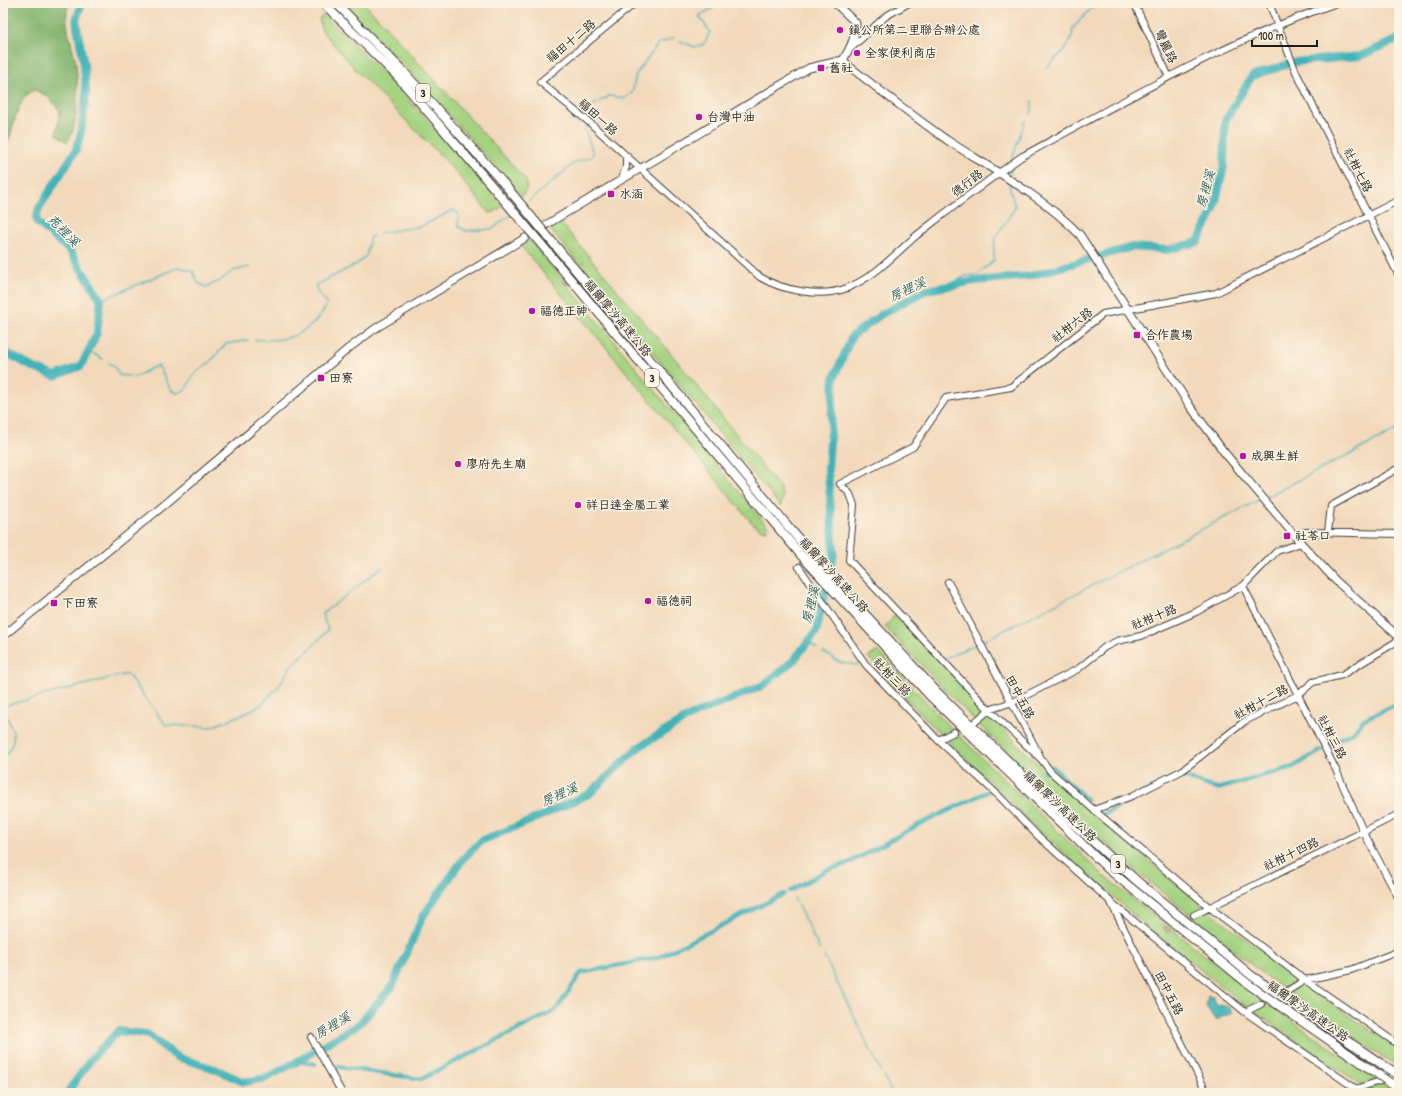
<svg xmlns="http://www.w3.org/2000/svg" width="1402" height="1096" font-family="'Patrick Hand','LXGW WenKai TC',sans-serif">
<rect width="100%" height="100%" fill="#fcf5e5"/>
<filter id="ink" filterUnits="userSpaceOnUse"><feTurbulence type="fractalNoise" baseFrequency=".025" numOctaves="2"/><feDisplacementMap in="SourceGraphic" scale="8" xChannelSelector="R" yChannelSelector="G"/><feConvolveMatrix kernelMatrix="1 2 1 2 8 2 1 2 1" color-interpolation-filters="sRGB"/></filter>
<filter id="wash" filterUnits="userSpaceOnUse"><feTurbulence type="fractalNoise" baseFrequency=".012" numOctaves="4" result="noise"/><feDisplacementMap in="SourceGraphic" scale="16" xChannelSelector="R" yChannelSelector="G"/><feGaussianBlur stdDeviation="0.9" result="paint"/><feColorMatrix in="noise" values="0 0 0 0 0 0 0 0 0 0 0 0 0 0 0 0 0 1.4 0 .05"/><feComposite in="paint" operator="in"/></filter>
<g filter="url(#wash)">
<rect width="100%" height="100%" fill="#f3d9bb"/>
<path fill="#a5d381" stroke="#60784e" d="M 340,3 L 364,3 L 526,180 L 527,188 L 522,196 L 408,70 Z
M 323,15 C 387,75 447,139 503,206 L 494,212 L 489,213 L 448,163 L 355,69 L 322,31 L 319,18 Z
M 560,222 L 672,355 L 780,488 L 783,497 L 781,507 L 549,228 Z
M 530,240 L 769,528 L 767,530 L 761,530 L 753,524 L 521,246 Z
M 895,615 L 1030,757 L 1095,817 L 1202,905 L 1304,984 L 1399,1050 L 1399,1068 L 1264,975 L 1141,875 L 1075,817 L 977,723 L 885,627 Z
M 878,651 L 947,724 L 1105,877 L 1258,997 L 1395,1093 L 1373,1093 L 1242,1003 L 1138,919 L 1041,833 L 996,787 L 946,740 L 910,702 L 897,691 L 868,657 Z"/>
<path fill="#84b56f" stroke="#506846" d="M 3,3 L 69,3 C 62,22 73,44 76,64 C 78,83 80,127 67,142 L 56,134 L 60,111 L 48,97 L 35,90 C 18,96 15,123 9,139 L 7,142 L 3,141 L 3,58 L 9,40 L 3,26 Z"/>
<path fill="#41b2b8" stroke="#2e676a" d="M 1208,996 L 1213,997 L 1217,1006 L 1222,1005 L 1230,1008 L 1232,1013 L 1215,1020 L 1206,1006 Z"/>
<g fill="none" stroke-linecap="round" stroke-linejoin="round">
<path stroke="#41b2b8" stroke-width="1.5" d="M 680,41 L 695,47 L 704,44 L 710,32 L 699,16 L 721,3
M 1046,68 C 1059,54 1072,48 1073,28 L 1096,3
M 1030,114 L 1032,112 L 1032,101
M 588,117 L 590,107 L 609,96 L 625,98 L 632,93 L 636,74 L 658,44 L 674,38
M 1012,159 L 1025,121
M 1010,175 L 1011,168
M 529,201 L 574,163 L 591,157 L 593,153 L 585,130 L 586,125
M 380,233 L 422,226 L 453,210 L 459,214 L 458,226 L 466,231 L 492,229 L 512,214
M 947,286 L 966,276 L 977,275 L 994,260 C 994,252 993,244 996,237 C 1001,227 1010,218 1015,207 L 1009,184
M 101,300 L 179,267 L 193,271 L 198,283 L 206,287 L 218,282 L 233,271 L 250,267
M 255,340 C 265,339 278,341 287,338 C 305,332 320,321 327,304 L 316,290 L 316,285 L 357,264 L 366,256 L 370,237 L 373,236
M 88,351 L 103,359
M 109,363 L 114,366 L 119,375 L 135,377 L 158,365 L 171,390 L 178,393 L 186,389 L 194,374 L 210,362 L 226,344 L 248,340
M 1266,497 L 1399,429
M 808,642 L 817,648
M 981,642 L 1259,500
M 823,652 L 841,663 L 858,665
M 944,659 L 978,643
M 3,706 L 122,675 L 128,675 L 166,725 L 211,727 L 244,714 L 262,704 L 279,686 L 291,666 L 313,646 L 328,630 L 322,614 L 382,567
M 3,710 C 13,728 20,741 3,758
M 794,898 L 820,950
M 824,956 L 881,1071
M 884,1077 L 892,1093"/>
<path stroke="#41b2b8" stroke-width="4.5" d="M 1328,746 L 1354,731 L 1364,719 L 1399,703
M 1044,772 L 1053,767 L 1087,800
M 1102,815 L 1177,776 L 1184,777 L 1217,789 L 1293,767 L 1322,750
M 790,891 L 827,870 L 849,863 L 918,825 L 987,792
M 556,1010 L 581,973 L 659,957 L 784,894
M 298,1061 L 315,1064
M 332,1066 L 421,1079 L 552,1012"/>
<path stroke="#41b2b8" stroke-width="8" d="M 3,351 L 32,367 L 55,376 L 81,366 L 97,333 L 101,300 L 69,250 L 38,223 L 36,218 L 39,208 L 76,150 L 81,133 L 86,92 L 84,65 L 76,20 L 82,3
M 67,1093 L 91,1059 L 118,1031 L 147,1034 L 177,1057 L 215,1069 L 244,1082 L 266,1078 L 298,1061 L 359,1024 L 392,987 L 423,916 L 463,859 L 481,841 L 530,821 L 589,794 L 639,747 L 692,715 L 762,686 L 793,661 L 816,632 L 834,553 L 828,471 L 834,378 L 852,336 L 882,314 L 927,290 L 975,281 L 1030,276 L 1132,247 L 1168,250 L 1198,242 L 1214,209 L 1224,167 L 1225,121 L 1252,76 L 1295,62 L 1360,56 L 1399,39"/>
</g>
</g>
<g filter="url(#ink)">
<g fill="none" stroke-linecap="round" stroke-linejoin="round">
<path stroke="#c8b39b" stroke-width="6" stroke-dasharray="6 3" stroke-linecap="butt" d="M 564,285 L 582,263
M 1164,931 L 1194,915
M 1261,1004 L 1283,994"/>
<defs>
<path id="minor" d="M 635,3 L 540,82 L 590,123 L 760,277 C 783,291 822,298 847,288 C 875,277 895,254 917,235 C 951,208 986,182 1021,157 C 1124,101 1226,41 1337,3
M 1134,3 L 1169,77
M 1269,3 L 1296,72 L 1399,276
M 850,49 L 886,16 L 909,3
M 622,179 L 626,167 L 626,156
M 1399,200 L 1216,293 L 1103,314 L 1011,387 L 946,398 L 913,447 L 840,484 L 850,494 L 854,505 L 849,560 L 989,710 L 1041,759 L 1051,772 L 1094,810 L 1209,907 L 1305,980 L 1399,1045
M 1328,532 L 1331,506 L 1399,468
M 799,567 L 866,665 L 938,740
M 948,582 L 1040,756
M 1243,586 L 1336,770 L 1363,831 L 1399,899
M 975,722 L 989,710 L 1015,701 L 1078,669 L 1105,647 L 1117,641 L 1141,636 L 1196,612 L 1243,586 L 1277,551 L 1298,544 L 1305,532 L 1399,534
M 954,732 L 938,740 L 999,796 L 1037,835 L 1112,903 L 1245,1012 L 1362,1093
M 1094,810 L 1132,796 L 1183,770 L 1245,721 L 1298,695 L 1313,682 L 1342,675 L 1399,640
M 1112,905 L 1207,1093
M 1194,915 L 1399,814
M 1286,992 L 1305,980 L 1351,970 L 1399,951
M 1245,1012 L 1261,1004
M 311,1037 L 342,1093
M 1343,1093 L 1399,1075"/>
<path id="major" d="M 843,60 L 850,67 C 882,92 914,117 947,140 C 993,170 1042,196 1080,235 L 1190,406 L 1224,452 L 1300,542 L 1336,581 L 1399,637
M 544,226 L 809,68 L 843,60 C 850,49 856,36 856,23 L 835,3
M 3,636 L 163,506 L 349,348 L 376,328 L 525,238"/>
<path id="highway" d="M 323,3 L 397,76 L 498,193
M 336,3 L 403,71 L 505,185
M 549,238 L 826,572 L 936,691 L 1068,819 L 1137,881 L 1252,976 L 1383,1065
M 541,244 L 801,555 L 931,697 L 1107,868 L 1248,984 L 1372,1070
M 1390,1083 L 1399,1088"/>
</defs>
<use href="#minor" stroke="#3c3834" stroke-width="8"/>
<use href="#major" stroke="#3c3834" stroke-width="9"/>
<use href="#highway" stroke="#3c3834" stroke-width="10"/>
<use href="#minor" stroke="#fff" stroke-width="6"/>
<use href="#major" stroke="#fff" stroke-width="7"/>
<use href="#highway" stroke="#fff" stroke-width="8"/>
<defs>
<path id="highway-bridge" d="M 505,185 L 549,238
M 498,193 L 541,244
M 1383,1065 L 1399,1075
M 1372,1070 L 1390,1083"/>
</defs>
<use href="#highway-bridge" stroke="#3c3834" stroke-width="10" stroke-linecap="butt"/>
<use href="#highway-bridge" stroke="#fff" stroke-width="8"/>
</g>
</g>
<g fill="#b5179e" stroke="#fcf5e5" stroke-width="1.5">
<circle cx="840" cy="30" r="4"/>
<circle cx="857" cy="53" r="4"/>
<rect x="817" y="64" width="8" height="8" rx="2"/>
<circle cx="699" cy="117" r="4"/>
<rect x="607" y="190" width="8" height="8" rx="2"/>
<circle cx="532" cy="311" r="4"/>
<rect x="1133" y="331" width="8" height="8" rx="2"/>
<rect x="317" y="374" width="8" height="8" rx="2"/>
<circle cx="1243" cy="456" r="4"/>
<circle cx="458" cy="464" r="4"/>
<circle cx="578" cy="505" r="4"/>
<rect x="1283" y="532" width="8" height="8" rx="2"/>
<circle cx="648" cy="601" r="4"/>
<rect x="50" y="599" width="8" height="8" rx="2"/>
</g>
<g text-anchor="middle" stroke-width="3" stroke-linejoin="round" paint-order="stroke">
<g fill="#fcf5e5" stroke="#5f5d58" stroke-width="1">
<rect x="416" y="84" width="14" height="18" rx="3"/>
<rect x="645" y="369" width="14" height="18" rx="3"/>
<rect x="1111" y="855" width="14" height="18" rx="3"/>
</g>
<g font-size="11" font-weight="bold" fill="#1c1c1c">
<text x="423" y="97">3</text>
<text x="652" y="382">3</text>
<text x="1118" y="868">3</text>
</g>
<g font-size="12" fill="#1c1c1c" stroke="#fcf5e5" text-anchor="start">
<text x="848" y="34">鎮公所第二里聯合辦公處</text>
<text x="865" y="57">全家便利商店</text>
<text x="829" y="72">舊社</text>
<text x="707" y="121">台灣中油</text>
<text x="619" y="198">水涵</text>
<text x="540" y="315">福德正神</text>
<text x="1145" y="339">合作農場</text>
<text x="329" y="382">田寮</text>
<text x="1251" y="460">成興生鮮</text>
<text x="466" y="468">廖府先生廟</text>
<text x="586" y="509">祥日達金屬工業</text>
<text x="1295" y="540">社苓口</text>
<text x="656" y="605">福德祠</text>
<text x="62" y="607">下田寮</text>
</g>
<g font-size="12" fill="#1c1c1c" stroke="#fcf5e5">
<text transform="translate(571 41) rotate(-40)" y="4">福田十二路</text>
<text transform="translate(1166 46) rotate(65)" y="4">彎麗路</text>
<text transform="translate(598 117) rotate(42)" y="4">福田一路</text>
<text transform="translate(1358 170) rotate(63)" y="4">社柑七路</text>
<text transform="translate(967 183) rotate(-38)" y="4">德行路</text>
<text transform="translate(618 318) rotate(50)" y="4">福爾摩沙高速公路</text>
<text transform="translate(1072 325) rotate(-38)" y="4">社柑六路</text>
<text transform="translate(834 575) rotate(48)" y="4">福爾摩沙高速公路</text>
<text transform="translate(1154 617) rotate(-22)" y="4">社柑十路</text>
<text transform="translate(892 677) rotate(46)" y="4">社柑三路</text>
<text transform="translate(1020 697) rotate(62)" y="4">田中五路</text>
<text transform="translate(1261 702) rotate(-28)" y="4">社柑十二路</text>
<text transform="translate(1332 737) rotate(63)" y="4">社柑三路</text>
<text transform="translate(1060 806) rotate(44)" y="4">福爾摩沙高速公路</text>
<text transform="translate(1291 854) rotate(-26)" y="4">社柑十四路</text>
<text transform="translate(1169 993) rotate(63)" y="4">田中五路</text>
<text transform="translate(1308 1011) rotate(35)" y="4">福爾摩沙高速公路</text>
</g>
<g font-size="13" font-style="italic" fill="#2d6062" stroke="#fcf5e5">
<text transform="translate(1205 189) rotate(-75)" y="5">房裡溪</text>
<text transform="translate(64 230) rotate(45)" y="5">苑裡溪</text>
<text transform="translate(907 289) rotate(-25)" y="5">房裡溪</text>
<text transform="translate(810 605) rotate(-77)" y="5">房裡溪</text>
<text transform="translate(559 794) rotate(-24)" y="5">房裡溪</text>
<text transform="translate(332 1025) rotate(-31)" y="5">房裡溪</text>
</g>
</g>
<rect width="1402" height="1096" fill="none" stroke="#fcf5e5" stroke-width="16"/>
<path d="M1252 40v6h65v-6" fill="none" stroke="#1c1c1c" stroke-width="2"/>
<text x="1258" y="40" font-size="12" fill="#1c1c1c" stroke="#fcf5e5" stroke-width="3" paint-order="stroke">100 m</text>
</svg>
